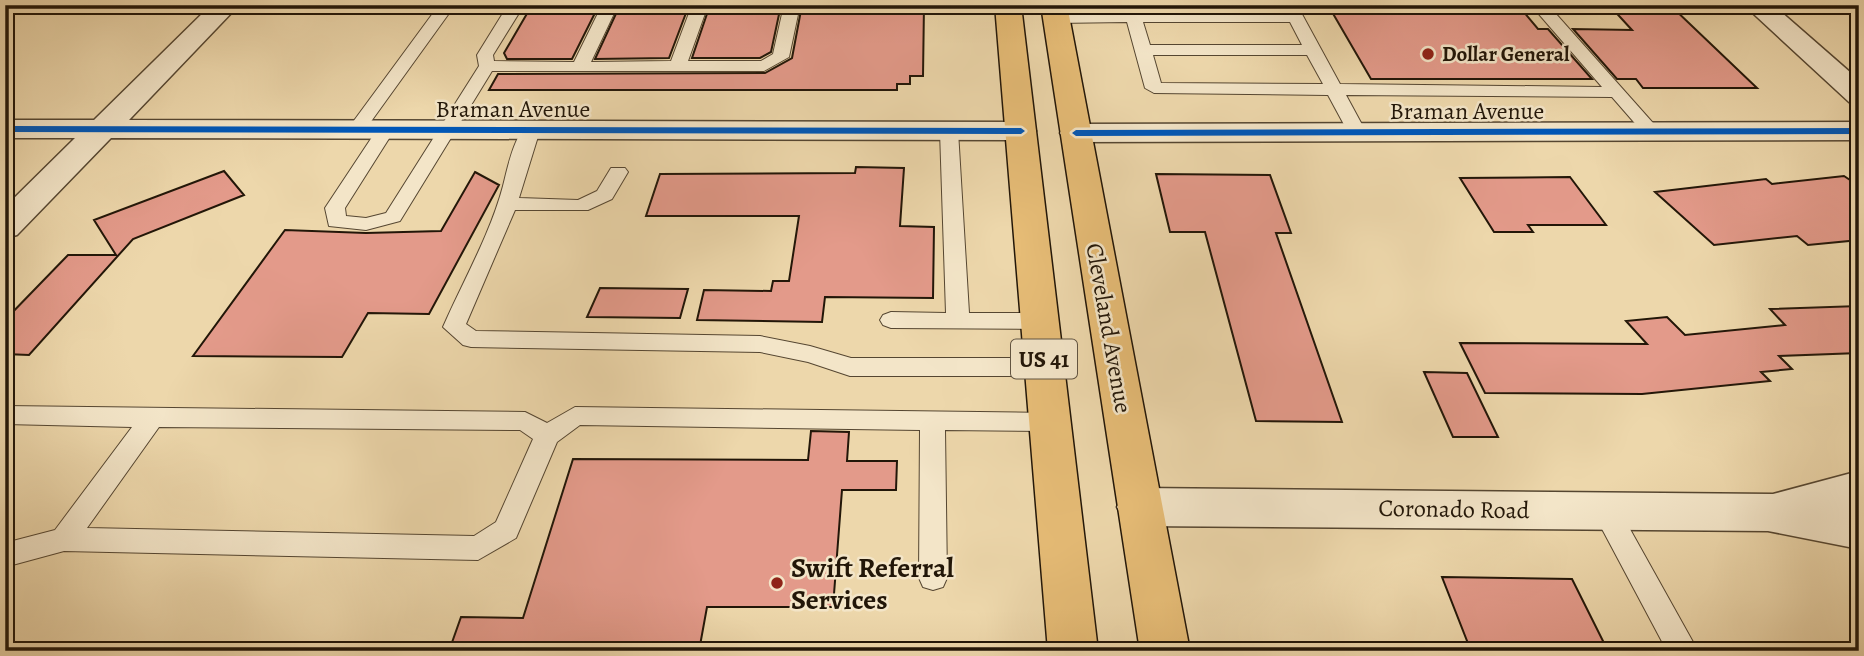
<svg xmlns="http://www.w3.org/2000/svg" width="1864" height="656" font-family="Alegreya,serif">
<rect width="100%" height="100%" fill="#edd7ab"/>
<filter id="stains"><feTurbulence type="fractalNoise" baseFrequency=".00286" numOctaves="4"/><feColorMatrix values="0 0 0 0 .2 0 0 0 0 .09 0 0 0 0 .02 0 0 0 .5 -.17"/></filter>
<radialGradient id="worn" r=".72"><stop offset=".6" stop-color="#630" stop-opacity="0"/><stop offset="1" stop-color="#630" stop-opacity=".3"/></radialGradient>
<path fill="#e39a8a" stroke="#221608" stroke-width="2" d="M 532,5 L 599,5 L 572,59 L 507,59 L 504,53 Z
M 620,5 L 689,5 L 669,58 L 595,59 Z
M 710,5 L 781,5 L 771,52 L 760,58 L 692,58 Z
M 802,5 L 924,5 L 923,76 L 910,76 L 910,84 L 897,84 L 897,90 L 489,90 L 498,74 L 765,73 L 792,58 Z
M 1328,5 L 1518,5 L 1538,29 L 1548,29 L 1592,79 L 1371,79 Z
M 1609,5 L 1670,5 L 1757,88 L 1643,88 L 1636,79 L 1617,79 L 1573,29 L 1632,30 Z
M 856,167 L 904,168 L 900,226 L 934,227 L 933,298 L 825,297 L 822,322 L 697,320 L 704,290 L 771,291 L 773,281 L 789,281 L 799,216 L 646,216 L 660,174 L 855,173 Z
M 224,171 L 244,195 L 133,239 L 29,355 L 5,354 L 5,320 L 68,255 L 116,255 L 94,220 Z
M 475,172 L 499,185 L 429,314 L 368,313 L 342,357 L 193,356 L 285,230 L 366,233 L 441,231 Z
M 1156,174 L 1270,175 L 1291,233 L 1276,233 L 1342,422 L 1256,421 L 1205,232 L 1170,232 Z
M 1844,176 L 1859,186 L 1859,240 L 1808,245 L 1797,236 L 1714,245 L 1655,192 L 1766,179 L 1772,184 Z
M 1570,177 L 1606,225 L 1528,225 L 1533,232 L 1494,232 L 1460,178 Z
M 600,288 L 688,289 L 680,318 L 587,317 Z
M 1859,306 L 1859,353 L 1779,356 L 1792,369 L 1761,372 L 1770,381 L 1642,394 L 1485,393 L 1460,343 L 1647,344 L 1626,321 L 1667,317 L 1685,335 L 1785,325 L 1770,309 Z
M 1424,372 L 1467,373 L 1498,437 L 1453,437 Z
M 811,431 L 849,432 L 847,461 L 897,461 L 896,490 L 842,490 L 833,607 L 707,607 L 699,651 L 449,651 L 461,617 L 523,618 L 573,459 L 808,460 Z
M 1442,577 L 1572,579 L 1608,651 L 1471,651 Z"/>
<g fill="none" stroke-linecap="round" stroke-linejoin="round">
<defs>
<path id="lane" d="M 439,5 L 455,5 L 362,134 L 350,134 L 347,130 L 350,126 Z
M 508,5 L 524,5 L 493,55 L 494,61 L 574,62 L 602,5 L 618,5 L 591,62 L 671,61 L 692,5 L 708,5 L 688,61 L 761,61 L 773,54 L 784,5 L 800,5 L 789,57 L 764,71 L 492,71 L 400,221 L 366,230 L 329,226 L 325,208 L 380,125 L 386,124 L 395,129 L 345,208 L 346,216 L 366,218 L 386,213 L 479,66 L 477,55 Z
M 1122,5 L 1138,5 L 1140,13 L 1285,12 L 1281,5 L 1297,5 L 1340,84 L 1602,87 L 1531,5 L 1548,5 L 1661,132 L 1652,137 L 1646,136 L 1612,97 L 1346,95 L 1366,132 L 1357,137 L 1348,132 L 1328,95 L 1154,93 L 1145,88 L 1127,22 L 1056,23 L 1048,18 L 1056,13 L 1125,13 ZM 1143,22 L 1290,22 L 1302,45 L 1150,45 ZM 1153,55 L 1307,55 L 1323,84 L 1161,83 Z
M 531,125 L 540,130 L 519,198 L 578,200 L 597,191 L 611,168 L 625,168 L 628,172 L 612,199 L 588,210 L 515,210 L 466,324 L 476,331 L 760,336 L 810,346 L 851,358 L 1044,358 L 1052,361 L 1056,367 L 1052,373 L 1044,376 L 850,376 L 808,362 L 760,352 L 471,347 L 463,345 L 443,327 C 463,281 490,235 503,186 C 507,171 515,128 531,125 Z
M 949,126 L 958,131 L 969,313 L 1041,313 L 1049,315 L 1052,321 L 1049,327 L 1041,329 L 891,328 L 883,325 L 880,320 L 883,315 L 891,312 L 946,313 L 940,131 Z
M 5,406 L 525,412 L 547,423 L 575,407 L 1049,413 L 1058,415 L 1061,422 L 1058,429 L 1049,431 L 945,430 L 947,578 L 943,587 L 933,590 L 923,587 L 919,578 L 920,430 L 580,425 L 557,442 L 516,538 L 478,560 L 64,551 L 5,567 L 5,543 L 55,530 L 132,427 L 5,424 ZM 159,427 L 520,430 L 533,439 L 496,522 L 474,536 L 87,528 Z
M 1606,501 L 1616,504 L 1698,651 L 1667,651 L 1593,512 L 1596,504 Z"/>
<path id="street" d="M 211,5 L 239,5 L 129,120 L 1021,122 L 1032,124 L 1036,131 L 1032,138 L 1021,140 L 111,138 L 17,235 L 5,238 L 5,207 L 75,138 L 5,138 L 5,120 L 94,120 Z
M 1744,5 L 1773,5 L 1859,80 L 1859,105 L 1849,102 Z
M 1859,122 L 1859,140 L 1076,142 L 1065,140 L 1060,133 L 1065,126 L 1076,124 Z
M 1859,471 L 1859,507 L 1851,509 L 1859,511 L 1859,549 L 1768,531 L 1140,526 L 1124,520 L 1117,507 L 1124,494 L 1140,488 L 1773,494 Z"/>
<path id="primary" d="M 995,5 L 1021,5 L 1098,651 L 1048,651 Z
M 1041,5 L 1067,5 L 1190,651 L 1140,651 Z"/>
</defs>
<use href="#lane" stroke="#554631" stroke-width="2"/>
<use href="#street" stroke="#554631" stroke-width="3"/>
<use href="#primary" stroke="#221608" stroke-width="3"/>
<use href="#lane" fill="#f3e5c8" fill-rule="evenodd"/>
<use href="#street" fill="#f3e5c8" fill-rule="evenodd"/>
<use href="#primary" fill="#e6bc76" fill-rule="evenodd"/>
<defs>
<path id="cycleway" d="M 5,126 L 1021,128 L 1025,131 L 1021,134 L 5,132 Z
M 1859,128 L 1859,134 L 1076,136 L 1072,133 L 1076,130 Z"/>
</defs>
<use href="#cycleway" stroke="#f3e5c8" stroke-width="5"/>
<use href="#cycleway" fill="#0057b8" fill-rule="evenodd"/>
</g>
<g fill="#8f2418" stroke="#f3e5c8" stroke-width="2.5">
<circle cx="1428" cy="54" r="7"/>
<circle cx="777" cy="583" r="7"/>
</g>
<g text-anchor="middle" stroke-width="5" stroke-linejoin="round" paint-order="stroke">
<g font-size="21" font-weight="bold" fill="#221608" stroke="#f3e5c8" text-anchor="start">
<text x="1442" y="61">Dollar General</text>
</g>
<rect fill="#f3e5c8" stroke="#615442" stroke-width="2" x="1011" y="339.5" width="66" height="39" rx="5"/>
<g font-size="23" font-weight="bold" fill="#221608">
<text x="1044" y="367">US 41</text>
</g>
<g font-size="24" fill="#221608" stroke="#f3e5c8">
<text x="513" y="117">Braman Avenue</text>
<text x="1467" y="119">Braman Avenue</text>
<text transform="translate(1109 328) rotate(80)" y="8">Cleveland Avenue</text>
<text transform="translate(1454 509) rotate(1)" y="8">Coronado Road</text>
</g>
<g font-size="28" font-weight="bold" fill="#221608" stroke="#f3e5c8" text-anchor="start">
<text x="791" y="577">Swift Referral<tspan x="791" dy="32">Services</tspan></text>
</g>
</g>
<rect width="1864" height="656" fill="none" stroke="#edd7ab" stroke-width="28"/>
<rect x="7" y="7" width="1850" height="642" fill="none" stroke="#221608" stroke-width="3.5"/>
<rect x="14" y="14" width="1836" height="628" fill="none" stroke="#221608" stroke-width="2"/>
<rect width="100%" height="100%" filter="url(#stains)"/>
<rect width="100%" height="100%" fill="url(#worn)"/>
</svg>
